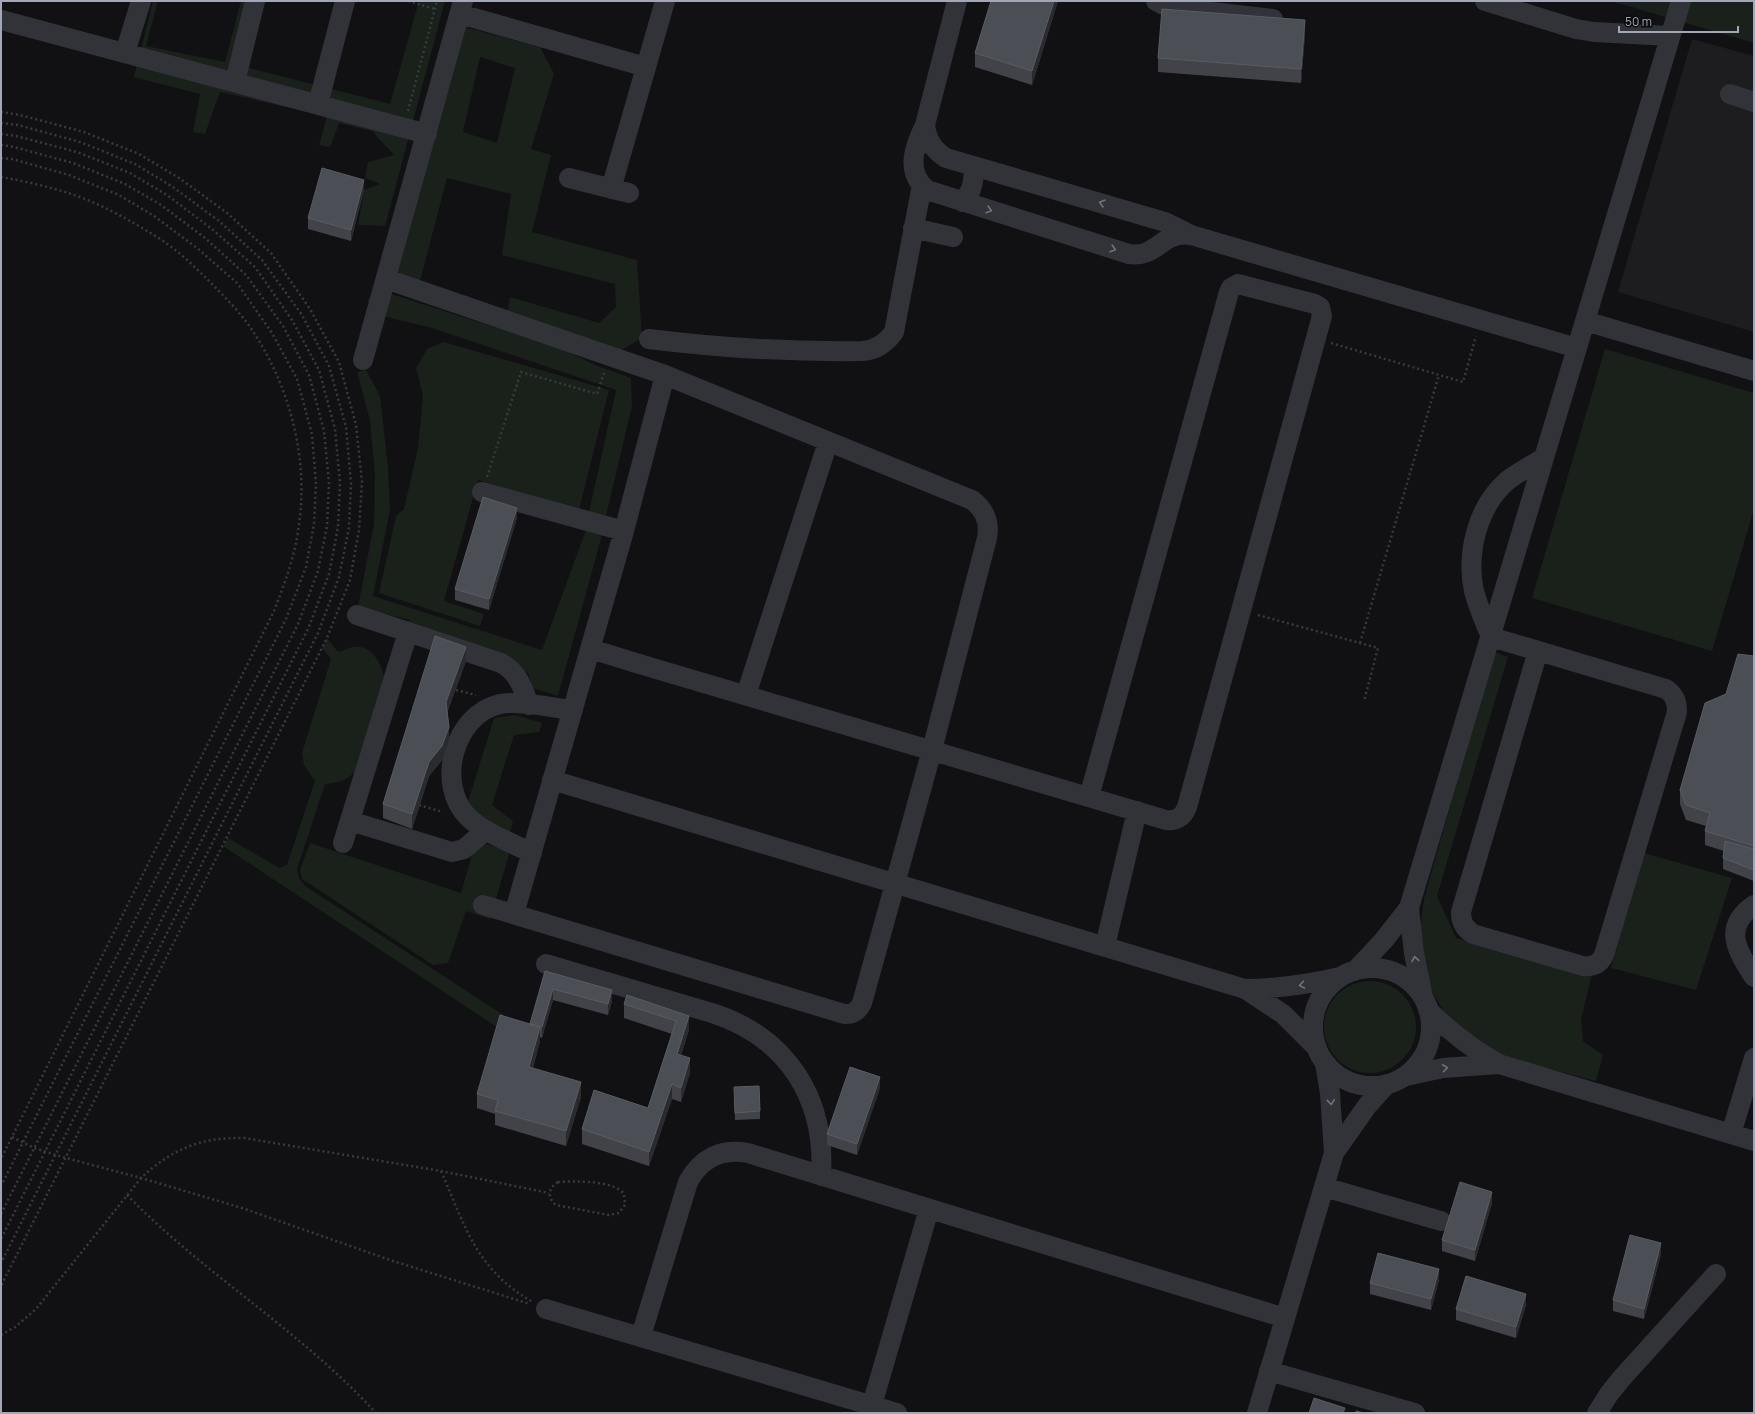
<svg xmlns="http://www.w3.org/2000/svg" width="1755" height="1414" font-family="Manrope,sans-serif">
<rect width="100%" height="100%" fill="#111113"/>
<path fill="#1d1d20" d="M 1692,39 L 1754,56 L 1754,332 L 1618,292 Z"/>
<path fill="#19211a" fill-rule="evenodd" d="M 153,1 L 158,1 L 146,46 L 225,62 L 241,1 L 258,1 L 241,66 L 390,104 L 419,1 L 445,1 L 385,226 L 358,225 L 364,190 L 380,184 L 365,178 L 368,162 L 394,155 L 372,131 L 339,123 L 330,147 L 319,145 L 327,116 L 220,92 L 205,134 L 193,132 L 200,94 L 134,77 Z
M 1611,1 L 1754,1 L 1754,43 Z
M 461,26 L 540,47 L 554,74 L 531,149 L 551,155 L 532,232 L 637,260 L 642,338 L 620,351 L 507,315 L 510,297 L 599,323 L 616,307 L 615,284 L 502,255 L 511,194 L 447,178 L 420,281 L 404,279 L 390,261 ZM 480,57 L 515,68 L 497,143 L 463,132 Z
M 376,289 L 562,349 L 595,365 L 631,378 L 632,406 L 605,520 L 588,517 L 616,390 L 432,328 L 378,315 L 368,300 Z
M 444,342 L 609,390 L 579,510 L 478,480 L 444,601 L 484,614 L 480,626 L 379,593 L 396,516 L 404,509 L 418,448 L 423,396 L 416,368 L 427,349 Z
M 1605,349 L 1754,393 L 1754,509 L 1712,651 L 1532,598 Z
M 366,370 L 380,396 L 388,467 L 390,510 L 373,596 L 542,650 L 586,530 L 602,535 L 558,696 L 533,688 L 528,673 L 396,632 L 410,620 L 358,607 L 374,524 L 375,476 L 370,420 L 357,372 Z
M 327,638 L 338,652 C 343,651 348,648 353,647 C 373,644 381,664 385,679 L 355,771 C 347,781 338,783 325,784 L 297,869 L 299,878 L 305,886 L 522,1027 L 500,1029 L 223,846 L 228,838 L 279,868 L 287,865 L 315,781 L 304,765 L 302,753 L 331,659 L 322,648 Z
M 1494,652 L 1508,657 L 1437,896 L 1456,938 L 1592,974 L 1581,1020 L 1583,1041 L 1603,1055 L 1596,1081 L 1497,1055 L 1448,1019 L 1433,993 L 1423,960 L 1420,929 L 1424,899 Z
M 515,715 L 542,723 L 539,732 L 514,735 L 492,805 L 513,821 L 510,832 L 477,821 L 467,805 L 494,718 Z
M 476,841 L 510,851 L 490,919 L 466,911 L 448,963 L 433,965 L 302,879 L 300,870 L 310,843 L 461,893 Z
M 1644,853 L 1732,878 L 1696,990 L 1611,968 Z
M1324 1027a46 46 0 1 1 92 0a46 46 0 1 1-92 0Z"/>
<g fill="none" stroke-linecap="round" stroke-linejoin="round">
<path stroke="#383a3f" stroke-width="2.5" stroke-dasharray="2 3" stroke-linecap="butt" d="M 408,1 L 435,9
M 408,111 L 437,1
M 1,112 L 20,115 L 84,132 L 139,154 L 179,178 L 226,212 L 271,253 L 310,309 L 339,362 L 356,425 L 362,482 L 359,530 L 350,580 L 327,638 L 1,1286
M 1,123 L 18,125 L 80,142 L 135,164 L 173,187 L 219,221 L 262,260 L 302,315 L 329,366 L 346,427 L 351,483 L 349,528 L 339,577 L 318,633 L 1,1263
M 1,134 L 16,136 L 77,152 L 130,173 L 167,195 L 212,229 L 255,267 L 292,320 L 319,370 L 335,429 L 340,483 L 338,527 L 329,574 L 308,629 L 1,1239
M 1,145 L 14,147 L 73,163 L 125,184 L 161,205 L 205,238 L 246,275 L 283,326 L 309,375 L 324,431 L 329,483 L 327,526 L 318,571 L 298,624 L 1,1214
M 1,158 L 12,159 L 69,175 L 119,195 L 154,216 L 197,248 L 237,283 L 272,333 L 297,379 L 312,434 L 316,484 L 314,524 L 306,567 L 286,619 L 1,1186
M 1,177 C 23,181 47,186 68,193 C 97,202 126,218 152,234 C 173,246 191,263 208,280 C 223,295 238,310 250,327 C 290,385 310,461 298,531 C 294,559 284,585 274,611 L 1,1159
M 1331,343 L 1463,382 L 1476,336
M 487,477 L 521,372 L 597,394 L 604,373
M 1258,615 L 1378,648 L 1364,701
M 1360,643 L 1439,375
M 456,690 L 476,695
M 419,805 L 443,812
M 12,1137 L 34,1148 L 66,1158 L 141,1178 L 242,1208 L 393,1261 L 530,1304
M 441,1171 C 465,1226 476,1269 531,1301
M 558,1182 C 574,1181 614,1180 624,1194 L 625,1205 L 619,1213 L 609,1215 L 556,1205 C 547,1198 548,1188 558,1182 Z
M 127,1195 C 204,1274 301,1331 376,1413
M 1,1335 L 15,1327 L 36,1309 L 141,1178 C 172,1149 201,1137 244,1138 L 441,1171 L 549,1193"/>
<path stroke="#323338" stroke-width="20" d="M 957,1 L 925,125 C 914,147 905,172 927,190 L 1129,254 C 1159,258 1160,231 1191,235 L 1577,348
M 1156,1 L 1168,7 L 1273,19
M 1485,1 L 1576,29 L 1594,32 L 1670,36
M 460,14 L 646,67
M 1,20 L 427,134
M 125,53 L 141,1
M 235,82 L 255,1
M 1730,94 L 1754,102
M 318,104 L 345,1
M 925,125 C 927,140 933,150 946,158 L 1165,222 L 1191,235
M 569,178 L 629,193
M 611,189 L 665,1
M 963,202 C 972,192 975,180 973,166
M 913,228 L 953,237
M 386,279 L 665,375 L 972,500 C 985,510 990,522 987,538 L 932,750 L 862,1003 C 858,1012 850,1016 841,1013 L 483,905
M 1585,321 L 1754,371
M 649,339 C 720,348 790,352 862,351 C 876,350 885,344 894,332 L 922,185
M 363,360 L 463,1
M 482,492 L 624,531
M 357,615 L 501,663 C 518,672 523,688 529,705
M 591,649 L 636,663 L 1166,820 C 1177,821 1183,817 1187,807 L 1322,316 L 1320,307 L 1315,304 L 1238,284 L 1231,288 L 1229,292 L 1089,797
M 1538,651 L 1461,912 C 1461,922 1464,928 1473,934 L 1583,966 C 1593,967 1600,964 1604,955 L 1677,712 C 1677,702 1675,695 1666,689 L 1491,637 C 1485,622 1478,607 1474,591 C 1466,554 1477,507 1507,481 C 1518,472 1532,465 1544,458
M 746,695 L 828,442
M 552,780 L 1245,989 L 1283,1014 L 1316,1047
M 350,821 L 452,852 L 464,849 L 486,830
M 343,843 L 408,632
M 532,853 C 512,843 483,832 468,817 C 435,784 454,714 500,704 C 519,700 553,708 573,710
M 1754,905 C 1722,927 1737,951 1754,977
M 1409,908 L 1414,953 L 1423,997
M 514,914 L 624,531 L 665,375
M 1105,946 L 1137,811
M 546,964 L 712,1013 C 787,1037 826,1098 821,1176
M1313 1027a59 59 0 1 1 118 0a59 59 0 1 1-118 0Z
M 1355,971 L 1384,940 L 1409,908 L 1681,1
M 1245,989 C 1278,989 1309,984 1340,977
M 1428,1010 C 1450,1032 1472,1049 1499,1064 L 1754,1141
M 1325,1063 L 1330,1093 L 1334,1153
M 1406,1076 L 1443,1068 L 1499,1064
M 1731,1134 L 1754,1058
M 1324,1187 L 1441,1221
M 546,1309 L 897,1413
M 641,1336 L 688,1182 C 701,1158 721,1148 748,1153 L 1285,1318
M 1269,1371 L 1415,1413
M 872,1405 L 929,1209
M 1257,1413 L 1334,1153 L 1367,1106 L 1386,1085
M 1597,1413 L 1609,1394 L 1621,1379 L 1716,1274"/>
</g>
<path fill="#414349" d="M 991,1 L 1058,1 L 1032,85 L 975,67 L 975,53 Z
M 1305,35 L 1301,83 L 1158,72 L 1158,58 Z
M 364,190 L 351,241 L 308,229 L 308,218 Z
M 517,518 L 489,610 L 455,600 L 455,589 Z
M 1754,656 L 1754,881 L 1723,869 L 1723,858 L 1724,851 L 1705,845 L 1705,831 L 1706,826 L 1686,820 L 1680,804 L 1680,790 L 1726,694 Z
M 466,661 L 447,713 L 449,741 L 442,760 L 429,776 L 412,829 L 383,818 L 383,804 Z
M 545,971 L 612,1001 L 608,1015 L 553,1000 L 542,1038 L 540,1037 L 540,1041 L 533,1068 L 581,1097 L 566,1146 L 495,1125 L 495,1114 L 477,1108 L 477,1094 L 530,1024 Z
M 624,1004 L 689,1016 L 689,1030 L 681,1055 L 690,1073 L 681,1102 L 672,1099 L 649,1166 L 582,1144 L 582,1129 L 648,1108 L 672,1034 L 624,1018 Z
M 880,1088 L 857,1155 L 827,1145 L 827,1134 Z
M 734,1094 L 760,1111 L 760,1119 L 735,1120 Z
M 1492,1203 L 1475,1261 L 1442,1251 L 1442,1240 Z
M 1661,1254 L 1644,1319 L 1613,1311 L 1613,1300 Z
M 1439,1280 L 1431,1310 L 1370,1294 L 1370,1283 Z
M 1526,1305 L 1516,1338 L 1456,1320 L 1456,1309 Z"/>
<path fill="#2a2b2f" d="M 1054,1 L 1058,1 L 1032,85 L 1032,71 Z
M 1305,20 L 1305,35 L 1301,83 L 1301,69 Z
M 364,180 L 364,190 L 351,241 L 351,230 Z
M 517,508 L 517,518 L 489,610 L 489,599 Z
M 466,647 L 466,661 L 446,716 L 446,702 Z
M 449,727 L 449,741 L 442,760 L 429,776 L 412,829 L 412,814 L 429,762 Z
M 553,989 L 553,1000 L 542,1038 L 542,1027 Z
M 612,990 L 612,1001 L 608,1015 L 608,1004 Z
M 689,1016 L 689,1030 L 677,1068 L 677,1054 Z
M 540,1027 L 540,1041 L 529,1082 L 529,1067 Z
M 690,1058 L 690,1073 L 681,1102 L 681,1088 Z
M 880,1077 L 880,1088 L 857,1155 L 857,1144 Z
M 581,1082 L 581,1097 L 566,1146 L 566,1131 Z
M 672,1084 L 672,1099 L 649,1166 L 649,1152 Z
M 1492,1192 L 1492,1203 L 1475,1261 L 1475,1250 Z
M 1661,1243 L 1661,1254 L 1644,1319 L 1644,1309 Z
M 1439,1269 L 1439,1280 L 1431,1310 L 1431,1299 Z
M 1526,1294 L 1526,1305 L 1516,1338 L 1516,1327 Z"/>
<path fill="#4c4e55" stroke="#595c64" d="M 991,1 L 1054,1 L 1032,71 L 975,53 Z
M 1162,9 L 1305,20 L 1301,69 L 1158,58 Z
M 322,168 L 364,180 L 351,230 L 308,218 Z
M 483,497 L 517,508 L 489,599 L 455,589 Z
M 435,636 L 466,647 L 446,702 L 449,727 L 442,746 L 429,762 L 412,814 L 383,804 Z
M 1738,654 L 1754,656 L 1754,846 L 1705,831 L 1710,813 L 1686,805 L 1680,790 L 1705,703 L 1726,694 Z
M 1725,841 L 1754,849 L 1754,870 L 1723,858 Z
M 545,971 L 612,990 L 608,1004 L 553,989 L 542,1027 L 530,1024 Z
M 627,995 L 689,1016 L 677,1054 L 690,1058 L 681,1088 L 672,1084 L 649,1152 L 582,1129 L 594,1090 L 648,1108 L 676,1021 L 624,1004 Z
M 500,1015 L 540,1027 L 529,1067 L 581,1082 L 566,1131 L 495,1111 L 498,1100 L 477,1094 Z
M 850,1067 L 880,1077 L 857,1144 L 827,1134 Z
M 759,1086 L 760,1111 L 735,1113 L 734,1087 Z
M 1460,1182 L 1492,1192 L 1475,1250 L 1442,1240 Z
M 1630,1235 L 1661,1243 L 1644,1309 L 1613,1300 Z
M 1378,1253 L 1439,1269 L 1431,1299 L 1370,1283 Z
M 1466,1276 L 1526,1294 L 1516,1327 L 1456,1309 Z
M 1314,1398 L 1345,1408 L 1343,1413 L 1309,1413 Z
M 1356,1411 L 1364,1413 L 1356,1413 Z"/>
<defs><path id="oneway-chevron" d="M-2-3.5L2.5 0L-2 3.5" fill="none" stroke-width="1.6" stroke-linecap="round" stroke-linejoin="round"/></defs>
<g stroke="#6f737d">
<use href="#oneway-chevron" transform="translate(1102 203) rotate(-164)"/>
<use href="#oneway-chevron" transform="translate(989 210) rotate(17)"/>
<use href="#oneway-chevron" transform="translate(1113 249) rotate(17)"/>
<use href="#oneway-chevron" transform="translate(1415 959) rotate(-100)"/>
<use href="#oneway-chevron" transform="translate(1302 985) rotate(170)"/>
<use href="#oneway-chevron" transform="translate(1445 1068) rotate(-8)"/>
<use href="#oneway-chevron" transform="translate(1331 1102) rotate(84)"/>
</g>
<rect width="1755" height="1414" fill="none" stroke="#a1a7b5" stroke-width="4"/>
<path d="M1619 26v6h119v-6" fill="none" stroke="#a1a7b5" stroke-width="2"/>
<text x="1625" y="26" font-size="12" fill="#a1a7b5" stroke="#0c0c0e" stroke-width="3" paint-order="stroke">50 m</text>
</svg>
